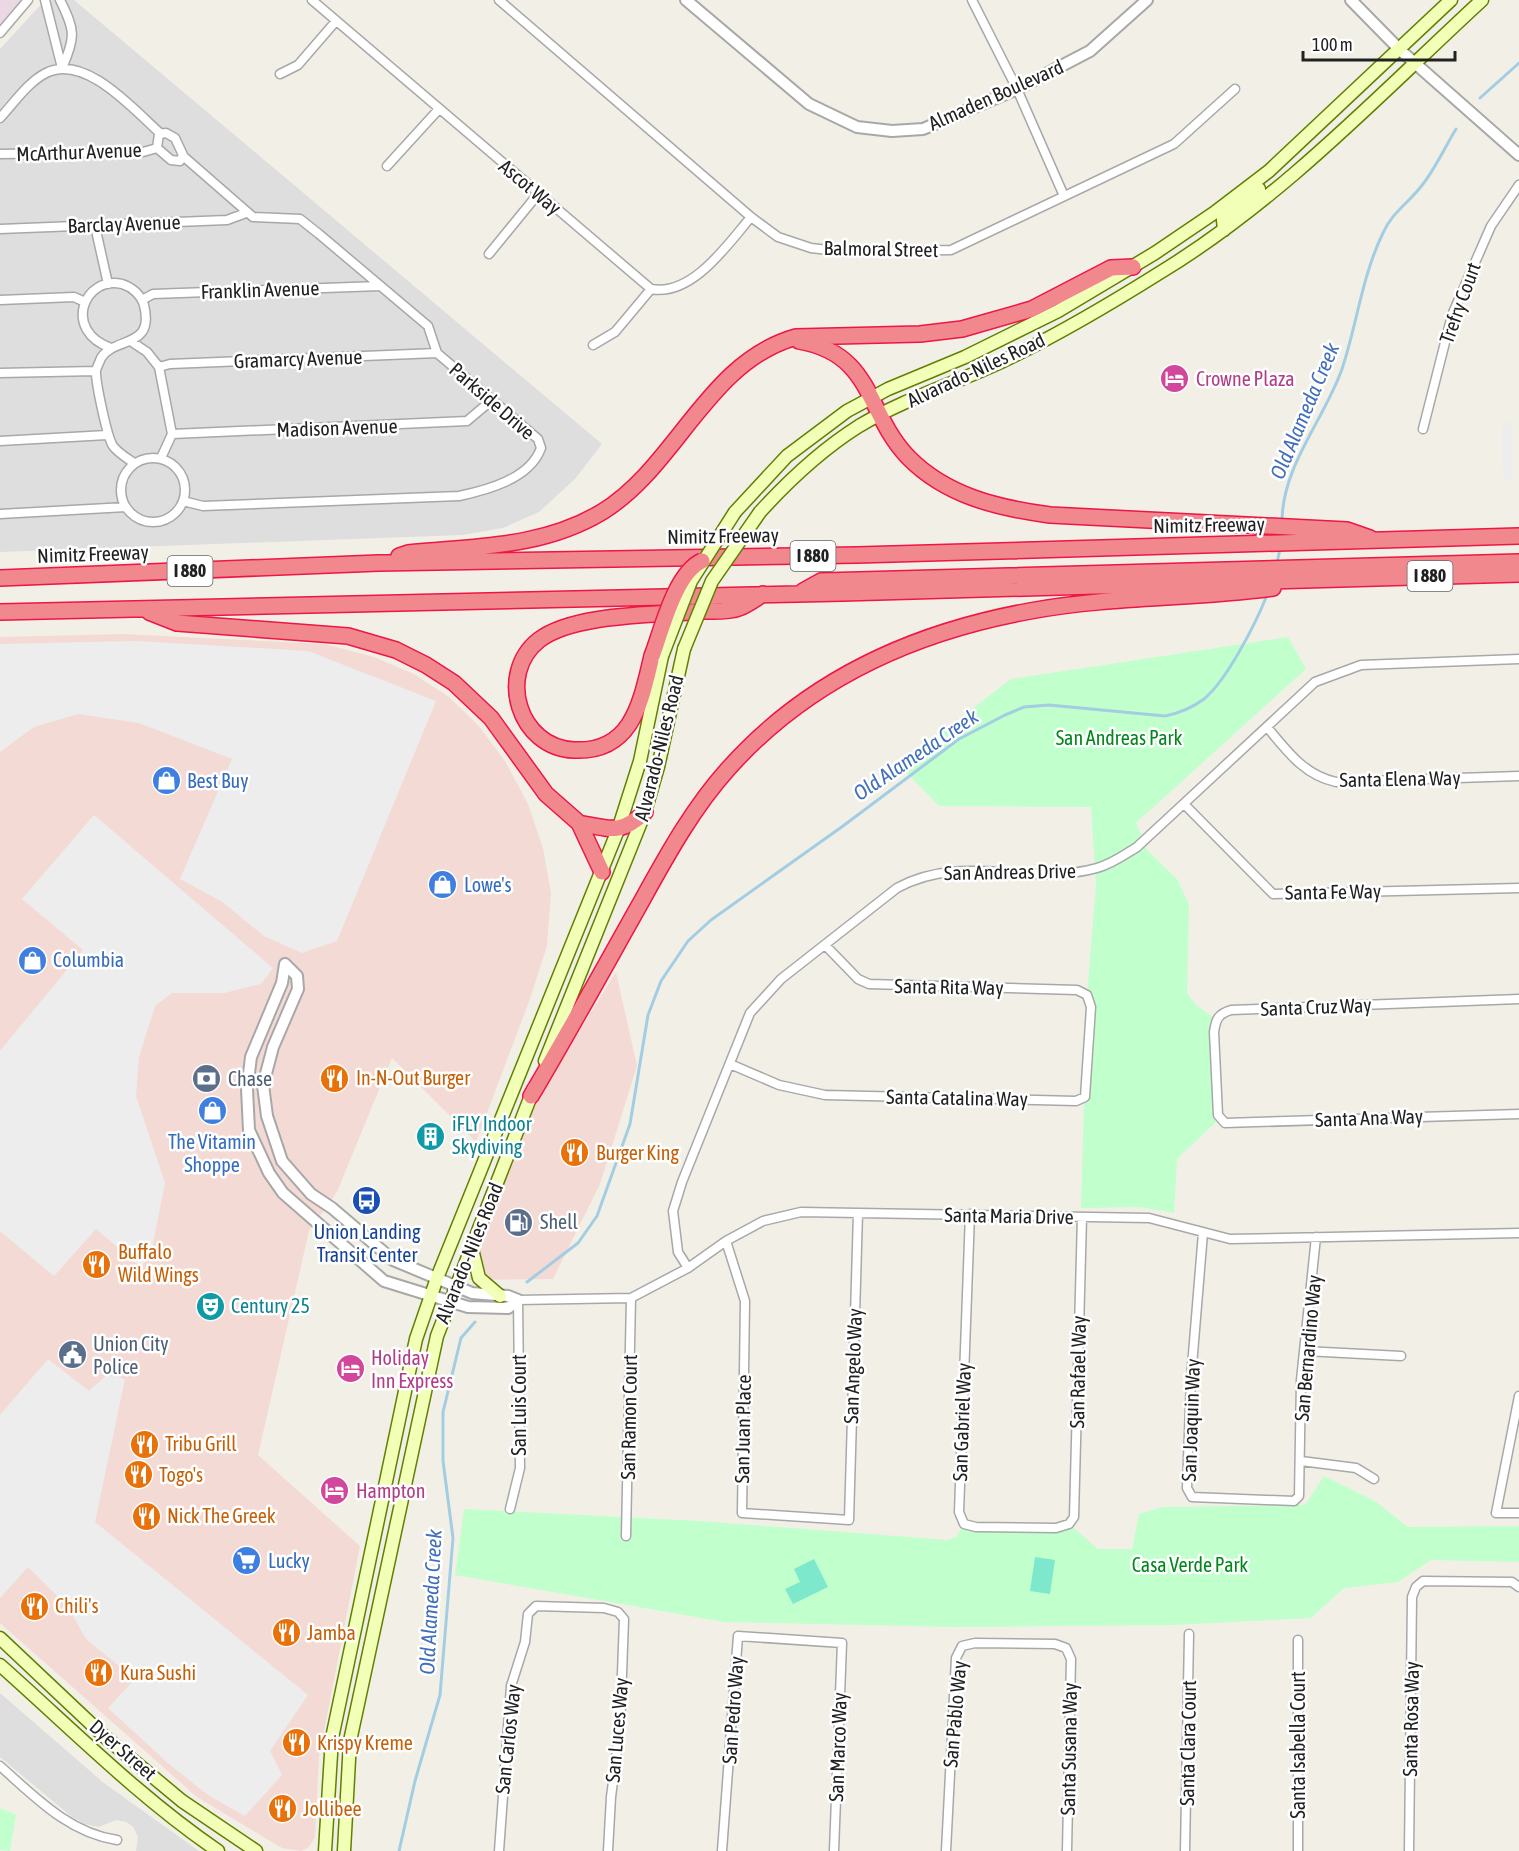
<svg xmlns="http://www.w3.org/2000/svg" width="1519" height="1851" font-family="'Asap Condensed',sans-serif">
<rect width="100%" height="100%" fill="#f2f0e6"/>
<path fill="#dfdede" d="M 45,0 L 74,0 L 602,444 L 575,479 L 539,512 L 503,528 L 462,535 L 0,552 L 0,49 Z
M 0,1693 L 104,1783 L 199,1851 L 136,1851 L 138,1837 L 133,1827 L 126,1822 L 116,1820 L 99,1827 L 85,1824 L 72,1817 L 0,1757 Z"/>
<path fill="#f4dad5" d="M 123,634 L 325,644 L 374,657 L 414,674 L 449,697 L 478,725 L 505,761 L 528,804 L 543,848 L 551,893 L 547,946 L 530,999 L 476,1142 L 392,1058 L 337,1192 L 309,1231 L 258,1455 L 360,1546 L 319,1757 L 315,1837 L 309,1847 L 301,1851 L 282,1848 L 197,1797 L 0,1623 L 0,637 Z
M 616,972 L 637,1066 L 600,1184 L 553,1279 L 460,1280 L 525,1125 L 549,1080 Z"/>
<path fill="#ecd8e5" d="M 0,0 L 29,0 L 0,33 Z"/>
<path fill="#c1ffcd" d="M 1288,637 L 1306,669 L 1136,823 L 1148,851 L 1177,879 L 1189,904 L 1187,993 L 1196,1005 L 1216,1019 L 1220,1118 L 1177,1159 L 1174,1213 L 1139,1207 L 1081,1208 L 1087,995 L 1096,884 L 1091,807 L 939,806 L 899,765 L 1011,679 Z
M 1324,1476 L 1375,1501 L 1408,1527 L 1519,1526 L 1519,1562 L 1431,1560 L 1398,1582 L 1344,1588 L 1311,1618 L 1172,1625 L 954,1627 L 725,1622 L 455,1575 L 464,1509 L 699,1521 L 948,1540 L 956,1537 L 964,1524 L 1069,1524 L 1098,1549 L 1132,1549 L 1139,1514 L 1163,1507 L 1305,1505 Z
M 0,1808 L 16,1815 L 10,1851 L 0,1850 Z"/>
<path fill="#7de8cc" d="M 1035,1557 L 1055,1560 L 1050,1594 L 1030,1591 Z
M 814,1559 L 828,1587 L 793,1604 L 785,1589 L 800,1582 L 794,1569 Z"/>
<path fill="#ededed" d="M 1512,422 L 1513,480 L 1503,480 L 1502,423 Z
M 136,641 L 308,651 L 436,701 L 337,941 L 302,953 L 264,936 L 221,901 L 180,879 L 232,759 L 139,723 L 78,714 L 34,727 L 0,752 L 0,644 Z
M 94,815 L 273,968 L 261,984 L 224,993 L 172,993 L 155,1006 L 139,1057 L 136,1096 L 165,1183 L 151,1253 L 141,1267 L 96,1229 L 54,1276 L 0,1231 L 0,1051 L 83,950 L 22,899 Z
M 48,1359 L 89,1391 L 107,1375 L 125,1379 L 95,1522 L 308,1695 L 270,1751 L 282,1775 L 245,1816 L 208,1795 L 169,1764 L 108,1708 L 135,1679 L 86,1639 L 68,1607 L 28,1567 L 0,1598 L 0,1415 Z"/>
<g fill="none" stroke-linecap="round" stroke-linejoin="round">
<path stroke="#a3cde3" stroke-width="3" d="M 1480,98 L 1519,63
M 1282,522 C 1282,466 1324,420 1342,369 C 1357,324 1362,276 1383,233 C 1392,212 1410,202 1423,184 C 1436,167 1445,147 1456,129
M 1277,563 L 1280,549
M 527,1282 L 578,1243 L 597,1216 L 630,1124 L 648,1015 L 661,981 L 688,941 L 711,920 L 843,826 L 959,739 L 1005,715 L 1024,707 L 1049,705 L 1165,716 C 1180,713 1192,708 1204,699 C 1227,680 1256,623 1267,595
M 399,1851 L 415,1781 L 440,1695 L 453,1538 L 443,1461 L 443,1412 L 461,1338 L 475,1322"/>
<defs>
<path id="minor" d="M 45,0 L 62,68
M 60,0 C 75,30 76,37 62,68
M 312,0 L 651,289 C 692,297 728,244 751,217
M 499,0 L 751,217 L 778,237 L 811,248 L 846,252 L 951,250 L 1174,144 L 1235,89
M 972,0 L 1017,89 L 1064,196
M 0,33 L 28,0
M 280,74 L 298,65 L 336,21
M 0,118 C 14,103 28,82 46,73 C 85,53 134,110 161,134
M 166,133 L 175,138 L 183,155 L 180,161 L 171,160 L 157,148 L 159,134 Z
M 0,154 L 143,152 L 157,148
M 387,166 L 439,109
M 95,226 L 108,284
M 0,229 L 227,220 L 246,213
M 489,254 L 538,194
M 0,300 L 74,297 L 85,302
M 142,300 L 153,294 L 380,286
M 132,342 L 147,352 L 159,367 L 172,434 L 161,458
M 593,345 L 615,332 L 651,289
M 111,348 C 62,331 84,275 122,284 C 132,287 141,295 144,305 C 155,349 115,336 101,358 C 100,361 97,367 96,370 C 95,380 107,437 113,446 C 118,453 127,458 134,463
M 159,367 L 170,364 L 437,353
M 0,373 L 96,371
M 1423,429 L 1452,315 L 1491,226 L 1519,185
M 172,434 L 467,421 L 493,399
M 0,441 L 107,435
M121 490a32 32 0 1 1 64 0a32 32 0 1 1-64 0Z
M 183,501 L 203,506 L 459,496 C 487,490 530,479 541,448 L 538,439 L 437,353 L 428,326 L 319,234 L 300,219 L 253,217 L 183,156
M 0,514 L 126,507
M 1267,727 C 1287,751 1304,775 1336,782 L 1519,776
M 1184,804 L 1273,894 L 1519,888
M 1519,999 L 1231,1010 C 1218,1014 1216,1019 1214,1032 L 1218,1115 L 1225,1123 L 1519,1114
M 730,1064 L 779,1085 L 825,1095 L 1076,1101 L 1085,1097 L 1091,1007 L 1087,995 L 1077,990 L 869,984 L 858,979 L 825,945
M 970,1214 L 959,1512 L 964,1524 L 976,1527 L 1056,1528 L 1069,1524 L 1074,1517 L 1082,1217
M 1203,1233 L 1191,1378 L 1187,1488 L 1192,1497 L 1294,1501 L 1299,1496 L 1301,1380 L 1316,1237
M 726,1241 L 745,1301 L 742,1513 L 849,1520 L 858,1213
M 688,1268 L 678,1252 L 673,1211 L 682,1182 L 750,1013 L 781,979 L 897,888 C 961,852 1030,887 1097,868 C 1112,864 1124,855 1137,847 L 1315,682 L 1361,665 L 1519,659
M 1305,1351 L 1401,1356
M 1519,1396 L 1496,1513 L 1519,1513
M 1301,1461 L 1356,1468 L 1374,1479
M 510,1509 L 520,1468 L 518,1300 L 631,1298 L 688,1268 L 726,1241 L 763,1221 L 801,1212 L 1149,1218 L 1230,1239 L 1519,1233
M 626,1536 L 631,1298
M 0,1766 C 35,1797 69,1833 117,1840
M 499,1851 L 511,1686 L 525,1642 L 528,1614 L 536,1606 L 604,1608 L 618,1612 L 624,1619 L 620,1728 L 611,1797 L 608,1851
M 722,1851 L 738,1636 L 842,1643 L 834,1851
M 946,1851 L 956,1658 L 962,1646 L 975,1643 L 1055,1644 L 1066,1648 L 1071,1659 L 1067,1851
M 1185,1851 L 1189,1634
M 1298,1851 L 1298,1640
M 1409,1851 L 1412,1597 L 1416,1587 L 1423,1581 L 1512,1582 L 1519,1587"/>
<path id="tertiary" d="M 686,0 L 809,104 L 857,127 L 892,131 L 923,129 L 1017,89 L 1090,51 L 1147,0
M 1351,0 L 1400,50 L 1519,155
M 285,964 L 297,976 L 298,989 L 273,1047 L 263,1085 L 267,1116 L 282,1161 L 311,1194 L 332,1208 L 393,1260 L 472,1293 L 508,1296 L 518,1300 L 508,1308 L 468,1307 L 384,1281 L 283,1193 L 269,1173 L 249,1130 L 247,1089 L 251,1057 L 282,983 Z"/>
<path id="secondary" d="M 1224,230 L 1223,220 L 1259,189
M 735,512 L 787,456 L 847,411 L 888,389 L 965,357 L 1058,311 L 1155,253 L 1214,213 L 1269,171 L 1451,0
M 760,512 C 790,479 821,450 859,426 C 904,399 956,383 1003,361 C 1058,335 1110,304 1161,272 C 1281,199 1379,95 1482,0
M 545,1061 L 645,812 L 658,767 L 684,649
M 472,1249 L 479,1278 L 500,1296
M 0,1638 L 105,1737 L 182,1801 L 256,1851
M 0,1665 C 72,1729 139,1797 218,1851
M 325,1851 L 332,1738 L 416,1339 L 437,1278 L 618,830 L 640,761 L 662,656
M 344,1851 L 350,1741 L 437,1336 L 534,1088"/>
<path id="motorway" d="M 799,341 C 874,354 865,412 908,457 C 946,496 998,508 1050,515 L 1347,530 L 1370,538
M 399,556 L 408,553 C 476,546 542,548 602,512 C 677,466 707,362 796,337 L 920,334 L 962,329 L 1032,309 L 1111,268 L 1133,267
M 0,578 L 379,563 L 857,555 L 1519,536
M 803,591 L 821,581 L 1519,562
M 0,612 L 843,593 L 1519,574
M 149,612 L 177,623 L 348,636 L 396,650 L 426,665 L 454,683 L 491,718 L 546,794 L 579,823 L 602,872
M 652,656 C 641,701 633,753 574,750 C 519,748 496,674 539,640 C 574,613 659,615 703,611 C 714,611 729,612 739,608 C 747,605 755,599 763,594
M 579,823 C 610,829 621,835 645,812
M 531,1096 C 569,1032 604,968 640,904 C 666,857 692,809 728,769 C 808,679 914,632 1030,611 C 1110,596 1193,599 1273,588"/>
</defs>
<use href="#minor" stroke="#a8a8a8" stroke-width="11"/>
<use href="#tertiary" stroke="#a8a8a8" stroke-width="14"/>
<use href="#secondary" stroke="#617f00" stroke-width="15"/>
<use href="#motorway" stroke="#ed1745" stroke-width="18"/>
<use href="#minor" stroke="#fff" stroke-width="8"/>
<use href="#tertiary" stroke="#fff" stroke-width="10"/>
<use href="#secondary" stroke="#f2ffb7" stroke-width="12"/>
<use href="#motorway" stroke="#f0888e" stroke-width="15"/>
<defs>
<path id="secondary-bridge" d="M 684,649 L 712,581 L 760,512
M 662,656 L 691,581 L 735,512"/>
<path id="motorway-bridge" d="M 652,656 C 662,630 675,573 702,561"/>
</defs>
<use href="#secondary-bridge" stroke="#617f00" stroke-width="15" stroke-linecap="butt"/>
<use href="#motorway-bridge" stroke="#ed1745" stroke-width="18" stroke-linecap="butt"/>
<use href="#secondary-bridge" stroke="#f2ffb7" stroke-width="12"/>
<use href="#motorway-bridge" stroke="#f0888e" stroke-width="15"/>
</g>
<defs>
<symbol id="hotel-disc" viewBox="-11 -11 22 22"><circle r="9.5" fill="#d1479c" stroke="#fff"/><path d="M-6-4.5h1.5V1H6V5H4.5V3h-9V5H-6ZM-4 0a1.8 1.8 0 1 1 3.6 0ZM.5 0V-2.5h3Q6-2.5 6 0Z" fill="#fff"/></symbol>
<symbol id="shop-disc" viewBox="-11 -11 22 22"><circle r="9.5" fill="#3f7fe0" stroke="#fff"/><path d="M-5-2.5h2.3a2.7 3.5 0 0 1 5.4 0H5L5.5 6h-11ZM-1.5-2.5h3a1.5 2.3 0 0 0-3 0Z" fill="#fff"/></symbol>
<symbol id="restaurant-disc" viewBox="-11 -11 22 22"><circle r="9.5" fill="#e8710a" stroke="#fff"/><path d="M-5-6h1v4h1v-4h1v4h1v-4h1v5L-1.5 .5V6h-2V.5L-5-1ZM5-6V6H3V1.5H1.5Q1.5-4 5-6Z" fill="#fff"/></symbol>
<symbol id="bank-disc" viewBox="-11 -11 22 22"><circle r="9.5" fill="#5c6f8a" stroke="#fff"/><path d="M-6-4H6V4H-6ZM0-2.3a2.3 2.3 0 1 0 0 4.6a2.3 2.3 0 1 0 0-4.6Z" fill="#fff"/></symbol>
<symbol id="building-disc" viewBox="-11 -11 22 22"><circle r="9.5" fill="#0f9aa8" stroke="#fff"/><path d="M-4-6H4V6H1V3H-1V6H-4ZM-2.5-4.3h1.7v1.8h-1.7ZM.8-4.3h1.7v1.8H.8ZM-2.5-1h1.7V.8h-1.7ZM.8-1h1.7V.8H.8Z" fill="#fff"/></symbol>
<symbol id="bus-disc" viewBox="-11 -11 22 22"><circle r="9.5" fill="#1a4fb4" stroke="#fff"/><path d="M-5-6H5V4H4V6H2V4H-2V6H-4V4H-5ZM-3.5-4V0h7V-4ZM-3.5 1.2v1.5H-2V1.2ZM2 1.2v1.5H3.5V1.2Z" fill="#fff"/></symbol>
<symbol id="fuel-disc" viewBox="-11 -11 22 22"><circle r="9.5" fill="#5c6f8a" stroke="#fff"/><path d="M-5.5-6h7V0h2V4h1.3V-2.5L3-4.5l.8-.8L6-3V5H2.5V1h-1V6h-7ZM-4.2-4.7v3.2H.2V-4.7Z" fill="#fff"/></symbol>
<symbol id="theatre-disc" viewBox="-11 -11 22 22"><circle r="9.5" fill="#0f9aa8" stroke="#fff"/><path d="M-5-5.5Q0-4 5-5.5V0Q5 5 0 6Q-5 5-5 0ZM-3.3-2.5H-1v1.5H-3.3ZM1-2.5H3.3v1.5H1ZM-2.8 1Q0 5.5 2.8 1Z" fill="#fff"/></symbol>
<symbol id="civic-disc" viewBox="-11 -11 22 22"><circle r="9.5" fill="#5c6f8a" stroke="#fff"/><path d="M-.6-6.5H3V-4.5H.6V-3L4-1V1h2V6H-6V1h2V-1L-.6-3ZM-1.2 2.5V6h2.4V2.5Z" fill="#fff"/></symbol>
<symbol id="supermarket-disc" viewBox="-11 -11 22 22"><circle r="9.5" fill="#3f7fe0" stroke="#fff"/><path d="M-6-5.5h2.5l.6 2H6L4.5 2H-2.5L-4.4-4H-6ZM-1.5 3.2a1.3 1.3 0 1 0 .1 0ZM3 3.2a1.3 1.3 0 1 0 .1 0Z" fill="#fff"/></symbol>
</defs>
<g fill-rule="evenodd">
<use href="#hotel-disc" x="1158" y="362" width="33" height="33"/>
<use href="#shop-disc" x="150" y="764" width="33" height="33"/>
<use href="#shop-disc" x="426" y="868" width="33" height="33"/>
<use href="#shop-disc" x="16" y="944" width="33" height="33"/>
<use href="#restaurant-disc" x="318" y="1062" width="33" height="33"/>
<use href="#bank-disc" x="190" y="1062" width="33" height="33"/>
<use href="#shop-disc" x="196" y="1094" width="33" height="33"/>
<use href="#building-disc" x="414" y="1120" width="33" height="33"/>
<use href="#restaurant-disc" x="558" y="1136" width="33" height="33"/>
<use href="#bus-disc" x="350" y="1184" width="33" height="33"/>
<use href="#fuel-disc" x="502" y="1206" width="33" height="33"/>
<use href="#restaurant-disc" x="80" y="1248" width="33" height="33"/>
<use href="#theatre-disc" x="194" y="1290" width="33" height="33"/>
<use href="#civic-disc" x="56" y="1338" width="33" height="33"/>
<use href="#hotel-disc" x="334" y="1352" width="33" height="33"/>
<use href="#restaurant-disc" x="128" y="1428" width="33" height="33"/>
<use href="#restaurant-disc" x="122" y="1458" width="33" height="33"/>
<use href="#hotel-disc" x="318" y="1474" width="33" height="33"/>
<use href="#restaurant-disc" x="130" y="1500" width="33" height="33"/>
<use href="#supermarket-disc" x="230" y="1544" width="33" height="33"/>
<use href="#restaurant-disc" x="18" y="1590" width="33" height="33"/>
<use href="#restaurant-disc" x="270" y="1616" width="33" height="33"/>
<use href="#restaurant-disc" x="82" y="1656" width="33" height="33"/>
<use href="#restaurant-disc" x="280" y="1726" width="33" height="33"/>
<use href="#restaurant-disc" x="266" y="1792" width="33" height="33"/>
</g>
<g text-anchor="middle" stroke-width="5" stroke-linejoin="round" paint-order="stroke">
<g fill="#fff" stroke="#646464" stroke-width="1.5">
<rect x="790.5" y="541" width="45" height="30" rx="4.5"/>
<rect x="167.5" y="556" width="45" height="30" rx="4.5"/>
<rect x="1407.5" y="561" width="45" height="30" rx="4.5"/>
</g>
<g font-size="18" font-weight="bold" fill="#212121">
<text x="813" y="562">I 880</text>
<text x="190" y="577">I 880</text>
<text x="1430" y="582">I 880</text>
</g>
<g font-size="20" fill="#212121" stroke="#fff">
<text transform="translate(996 95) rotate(-24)" y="7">Almaden Boulevard</text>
<text transform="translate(79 152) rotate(-2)" y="7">McArthur Avenue</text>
<text transform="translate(530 187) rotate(40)" y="7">Ascot Way</text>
<text transform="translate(124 224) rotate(-2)" y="7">Barclay Avenue</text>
<text transform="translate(881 249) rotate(1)" y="7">Balmoral Street</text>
<text transform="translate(260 290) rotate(-2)" y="7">Franklin Avenue</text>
<text transform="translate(1460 303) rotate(-70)" y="7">Trefry Court</text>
<text transform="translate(298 359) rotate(-2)" y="7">Gramarcy Avenue</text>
<text transform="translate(976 370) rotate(-25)" y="7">Alvarado-Niles Road</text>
<text transform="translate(492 401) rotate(41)" y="7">Parkside Drive</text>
<text transform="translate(337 428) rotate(-2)" y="7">Madison Avenue</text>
<text transform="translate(1209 525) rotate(-1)" y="7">Nimitz Freeway</text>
<text transform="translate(723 536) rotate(-1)" y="7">Nimitz Freeway</text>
<text transform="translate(93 554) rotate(-2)" y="7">Nimitz Freeway</text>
<text transform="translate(659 748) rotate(-76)" y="7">Alvarado-Niles Road</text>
<text transform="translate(1400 779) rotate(-1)" y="7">Santa Elena Way</text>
<text transform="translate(1010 872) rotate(-1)" y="7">San Andreas Drive</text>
<text transform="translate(1333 892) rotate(-1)" y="7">Santa Fe Way</text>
<text transform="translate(949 987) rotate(1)" y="7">Santa Rita Way</text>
<text transform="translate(1316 1007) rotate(-2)" y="7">Santa Cruz Way</text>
<text transform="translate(957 1098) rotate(1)" y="7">Santa Catalina Way</text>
<text transform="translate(1369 1118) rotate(-2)" y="7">Santa Ana Way</text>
<text transform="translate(1009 1216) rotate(1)" y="7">Santa Maria Drive</text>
<text transform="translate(469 1253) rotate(-68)" y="7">Alvarado-Niles Road</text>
<text transform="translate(1308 1348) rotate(-85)" y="7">San Bernardino Way</text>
<text transform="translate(853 1366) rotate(-88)" y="7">San Angelo Way</text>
<text transform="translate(1078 1372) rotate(-89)" y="7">San Rafael Way</text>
<text transform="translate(519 1405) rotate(-90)" y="7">San Luis Court</text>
<text transform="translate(629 1417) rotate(-89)" y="7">San Ramon Court</text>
<text transform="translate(1191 1420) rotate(-88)" y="7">San Joaquin Way</text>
<text transform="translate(962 1422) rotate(-88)" y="7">San Gabriel Way</text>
<text transform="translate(743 1429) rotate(-89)" y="7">San Juan Place</text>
<text transform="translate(733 1710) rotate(-86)" y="7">San Pedro Way</text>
<text transform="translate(955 1714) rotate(-85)" y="7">San Pablo Way</text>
<text transform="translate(1411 1719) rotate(-89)" y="7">Santa Rosa Way</text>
<text transform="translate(617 1730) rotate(-85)" y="7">San Luces Way</text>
<text transform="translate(508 1739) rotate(-84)" y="7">San Carlos Way</text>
<text transform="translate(1188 1743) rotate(-89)" y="7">Santa Clara Court</text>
<text transform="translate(1298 1745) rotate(-90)" y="7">Santa Isabella Court</text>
<text transform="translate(838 1747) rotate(-88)" y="7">San Marco Way</text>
<text transform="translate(1069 1749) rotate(-89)" y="7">Santa Susana Way</text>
<text transform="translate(123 1750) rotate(41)" y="7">Dyer Street</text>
</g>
<g font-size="20" fill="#b23c85" stroke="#fff" text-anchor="start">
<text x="1196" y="386">Crowne Plaza</text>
<text x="371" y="1365">Holiday<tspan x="371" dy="23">Inn Express</tspan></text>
<text x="356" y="1498">Hampton</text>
</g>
<g font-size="20" fill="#02871d" stroke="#fff">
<text x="1119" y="745">San Andreas Park</text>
<text x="1190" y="1572">Casa Verde Park</text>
</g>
<g font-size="20" fill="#366cbe" stroke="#fff" text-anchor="start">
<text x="187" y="788">Best Buy</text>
<text x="464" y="892">Lowe's</text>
<text x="53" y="967">Columbia</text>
<text x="212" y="1149" text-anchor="middle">The Vitamin<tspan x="212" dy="23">Shoppe</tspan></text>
<text x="268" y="1568">Lucky</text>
</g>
<g font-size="20" fill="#c56008" stroke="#fff" text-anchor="start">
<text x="356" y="1085">In-N-Out Burger</text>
<text x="596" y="1160">Burger King</text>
<text x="118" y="1259">Buffalo<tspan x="118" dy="23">Wild Wings</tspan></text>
<text x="165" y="1451">Tribu Grill</text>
<text x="159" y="1482">Togo's</text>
<text x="167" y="1523">Nick The Greek</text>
<text x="55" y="1613">Chili's</text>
<text x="307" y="1640">Jamba</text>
<text x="120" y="1680">Kura Sushi</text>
<text x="317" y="1750">Krispy Kreme</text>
<text x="303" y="1816">Jollibee</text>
</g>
<g font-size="20" fill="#4e5e75" stroke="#fff" text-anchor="start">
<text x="228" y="1086">Chase</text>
<text x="540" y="1229">Shell</text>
<text x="93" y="1351">Union City<tspan x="93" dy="23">Police</tspan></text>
</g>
<g font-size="20" fill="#0d838f" stroke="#fff" text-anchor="start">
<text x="452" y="1131">iFLY Indoor<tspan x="452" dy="23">Skydiving</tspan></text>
<text x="231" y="1313">Century 25</text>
</g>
<g font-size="20" fill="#164399" stroke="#fff">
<text x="367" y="1239">Union Landing<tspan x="367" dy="23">Transit Center</tspan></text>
</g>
<g font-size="21" font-style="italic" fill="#426fbb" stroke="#fff">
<text transform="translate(1305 411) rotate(-67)" y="7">Old Alameda Creek</text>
<text transform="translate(916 755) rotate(-34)" y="7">Old Alameda Creek</text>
<text transform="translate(431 1602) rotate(-87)" y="7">Old Alameda Creek</text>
</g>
</g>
<path d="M1303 51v9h152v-9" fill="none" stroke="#212121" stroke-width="3"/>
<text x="1312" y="51" font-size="18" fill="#212121" stroke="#ffffff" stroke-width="4.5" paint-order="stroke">100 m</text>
</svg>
